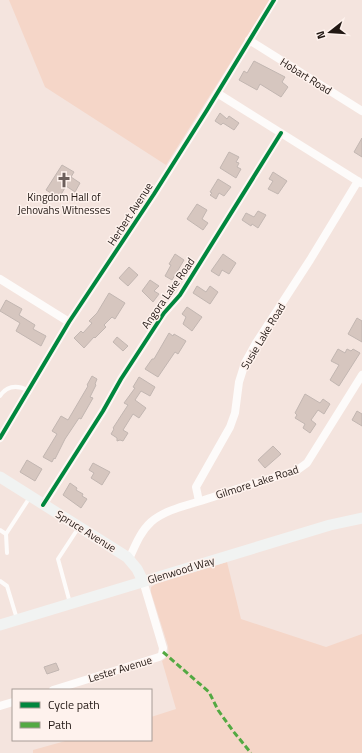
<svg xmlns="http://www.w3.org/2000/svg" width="362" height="753" font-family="'Titillium Web',sans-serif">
<rect width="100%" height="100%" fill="#f4e4de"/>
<path fill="#f5d6c8" d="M 9,0 L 270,0 L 166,165 L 45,87 Z
M 227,562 L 241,619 L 326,647 L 362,634 L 362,753 L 33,753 L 33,750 L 69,740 L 151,740 L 151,717 L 176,709 L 162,661 C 169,657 169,654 168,646 L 151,592 L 151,587 L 156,584 Z"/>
<path fill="#d6c6bf" stroke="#c2b6b1" d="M 254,61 L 285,77 L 282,82 L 288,87 L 281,97 L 260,84 L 257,90 L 239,80 L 244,71 L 247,73 Z
M 220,113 L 227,119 L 229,116 L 239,123 L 234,130 L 223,123 L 221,125 L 215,121 Z
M 362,138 L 362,157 L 354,152 Z
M 229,152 L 239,157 L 236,162 L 239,163 L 237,167 L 241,169 L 236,178 L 220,168 Z
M 62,165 L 74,172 L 71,177 L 80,183 L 75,192 L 66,186 L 59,198 L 46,190 Z
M 273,172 L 287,181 L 278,194 L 268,189 L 273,181 L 269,179 Z
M 218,179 L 231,187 L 224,196 L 219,193 L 216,199 L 210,195 L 212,193 L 210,192 Z
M 197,204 L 207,210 L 202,219 L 208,223 L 203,230 L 187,219 Z
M 258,211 L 266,215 L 258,228 L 252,224 L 251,226 L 242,220 L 246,213 L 254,217 Z
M 175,254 L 184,260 L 172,280 L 165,276 L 171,265 L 169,264 Z
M 223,254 L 236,263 L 229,274 L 222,270 L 219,276 L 211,271 Z
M 129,267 L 138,275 L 128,286 L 119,278 Z
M 150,280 L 159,286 L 154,291 L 159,294 L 153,302 L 142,291 Z
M 197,286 L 206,292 L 210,286 L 218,292 L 210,304 L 193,293 Z
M 109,293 L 125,303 L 115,319 L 112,317 L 104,325 L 106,327 L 95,338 L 94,337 L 84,348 L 74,338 L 81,331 L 83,333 L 92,323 L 89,321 L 97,313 Z
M 6,300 L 22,309 L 19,315 L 35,325 L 33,329 L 46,336 L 41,346 L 16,331 L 20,323 L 0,311 Z
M 187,307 L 202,317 L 192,331 L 183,324 L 186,317 L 182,314 Z
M 357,318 L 362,321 L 362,342 L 348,334 Z
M 169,333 L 173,336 L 174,334 L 186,341 L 178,354 L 175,352 L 158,377 L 145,369 L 152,359 L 154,359 Z
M 117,337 L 128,346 L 123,351 L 113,342 Z
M 338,349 L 345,353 L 347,349 L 351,351 L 353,349 L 360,353 L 339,386 L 330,380 L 339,365 L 331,361 Z
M 92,376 L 97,379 L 95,384 L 96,385 L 90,397 L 93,398 L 81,419 L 79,418 L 65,439 L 55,459 L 54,458 L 52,462 L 43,457 L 57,434 L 52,431 L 61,416 L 68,420 L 88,386 L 87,385 Z
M 139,377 L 155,387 L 150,396 L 141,391 L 135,400 L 146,408 L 139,418 L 133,414 L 123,430 L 128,433 L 123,441 L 120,440 L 117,441 L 117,438 L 111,434 L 114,429 L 113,428 L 128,405 L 124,403 L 135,388 L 133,387 Z
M 305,394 L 320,403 L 323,399 L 330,404 L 324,414 L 318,410 L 311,420 L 316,424 L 310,433 L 303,428 L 305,424 L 295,418 L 297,415 L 295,413 Z
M 357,411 L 362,414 L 362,426 L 352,420 Z
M 273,446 L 281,454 L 265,468 L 258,460 Z
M 27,460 L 42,469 L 35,481 L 20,472 Z
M 93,463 L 110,472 L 102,485 L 91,478 L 94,473 L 89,470 Z
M 70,483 L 77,488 L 76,490 L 83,494 L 82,496 L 87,499 L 81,508 L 63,495 Z
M 56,663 L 59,670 L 47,674 L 44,667 Z"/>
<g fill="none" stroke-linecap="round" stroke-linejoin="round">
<path stroke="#fdfbfa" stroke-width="4" d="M 0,396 C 7,385 17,385 28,390
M 0,530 L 6,534
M 7,553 L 6,534 L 30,497
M 0,581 L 7,586 L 17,619
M 70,603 L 58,559 L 79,527"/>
<path stroke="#fdfbfa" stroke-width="8" d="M 249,40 L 362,111
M 217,93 L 361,183
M 0,279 L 69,322
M 0,438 L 69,322 L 154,194 L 207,110 L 274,0
M 199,501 L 196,487 L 230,427 L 235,413 L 239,382 L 245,363 L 256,343 L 310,260 L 358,181
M 43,505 L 103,411 L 121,379 L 164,313 L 180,295 L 281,133
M 129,559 C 135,546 140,532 151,522 C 166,509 189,505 207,499 C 237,489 266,479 296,471 L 307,463 L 362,375
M 53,690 L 159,657 L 162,655 L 163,648 L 143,581
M 0,706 L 13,702"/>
<path stroke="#f1f3f2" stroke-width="11" d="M 0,477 L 127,557 L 137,569 L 143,581
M 0,625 L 330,525 L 362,518"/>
<path stroke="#53a942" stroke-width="3" stroke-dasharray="6 3" stroke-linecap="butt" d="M 163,652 L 209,692 L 218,710 L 233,731 L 251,753"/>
<defs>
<path id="cycleway" d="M 0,438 L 69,322 L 154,194 L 207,110 L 274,0
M 43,505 L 103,411 L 121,379 L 164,313 L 180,295 L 281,133"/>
</defs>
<use href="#cycleway" stroke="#fef2ed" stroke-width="6"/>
<use href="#cycleway" stroke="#00873e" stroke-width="4"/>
</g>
<defs>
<symbol id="church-bare" viewBox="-9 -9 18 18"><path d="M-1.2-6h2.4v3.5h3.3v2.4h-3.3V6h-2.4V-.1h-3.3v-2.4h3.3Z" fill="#6c5f5b" stroke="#fef2ed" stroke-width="2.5" paint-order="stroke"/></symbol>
</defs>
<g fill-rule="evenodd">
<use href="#church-bare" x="53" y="169" width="22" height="22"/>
</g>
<g text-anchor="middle" stroke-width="3" stroke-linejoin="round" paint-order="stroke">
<g font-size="11" fill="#221814" stroke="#fef2ed">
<text transform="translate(306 76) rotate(32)" y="4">Hobart Road</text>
<text transform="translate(130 214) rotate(-57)" y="4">Herbert Avenue</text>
<text transform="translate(168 293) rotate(-55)" y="4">Angora Lake Road</text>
<text transform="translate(263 336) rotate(-59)" y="4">Susie Lake Road</text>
<text transform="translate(257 482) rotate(-18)" y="4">Gilmore Lake Road</text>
<text transform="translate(86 531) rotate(32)" y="4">Spruce Avenue</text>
<text transform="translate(181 570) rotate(-17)" y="4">Glenwood Way</text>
<text transform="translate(120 669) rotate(-17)" y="4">Lester Avenue</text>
</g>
<g font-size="11" fill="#221814" stroke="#fef2ed">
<text x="64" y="201">Kingdom Hall of<tspan x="64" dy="13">Jehovahs Witnesses</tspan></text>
</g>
</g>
<rect x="12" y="689" width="140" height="52" fill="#fef2ed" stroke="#a69b96"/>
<rect x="20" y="702" width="20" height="6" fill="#00873e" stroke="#a69b96"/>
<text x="48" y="709" font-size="12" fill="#221814">Cycle path</text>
<rect x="20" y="722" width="20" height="6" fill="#53a942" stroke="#a69b96"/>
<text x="48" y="729" font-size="12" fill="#221814">Path</text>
<g transform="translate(330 32) rotate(253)" stroke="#fef2ed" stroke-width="3" paint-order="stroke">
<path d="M0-3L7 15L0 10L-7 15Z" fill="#221814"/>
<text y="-6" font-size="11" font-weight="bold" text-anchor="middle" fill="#221814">N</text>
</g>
</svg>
